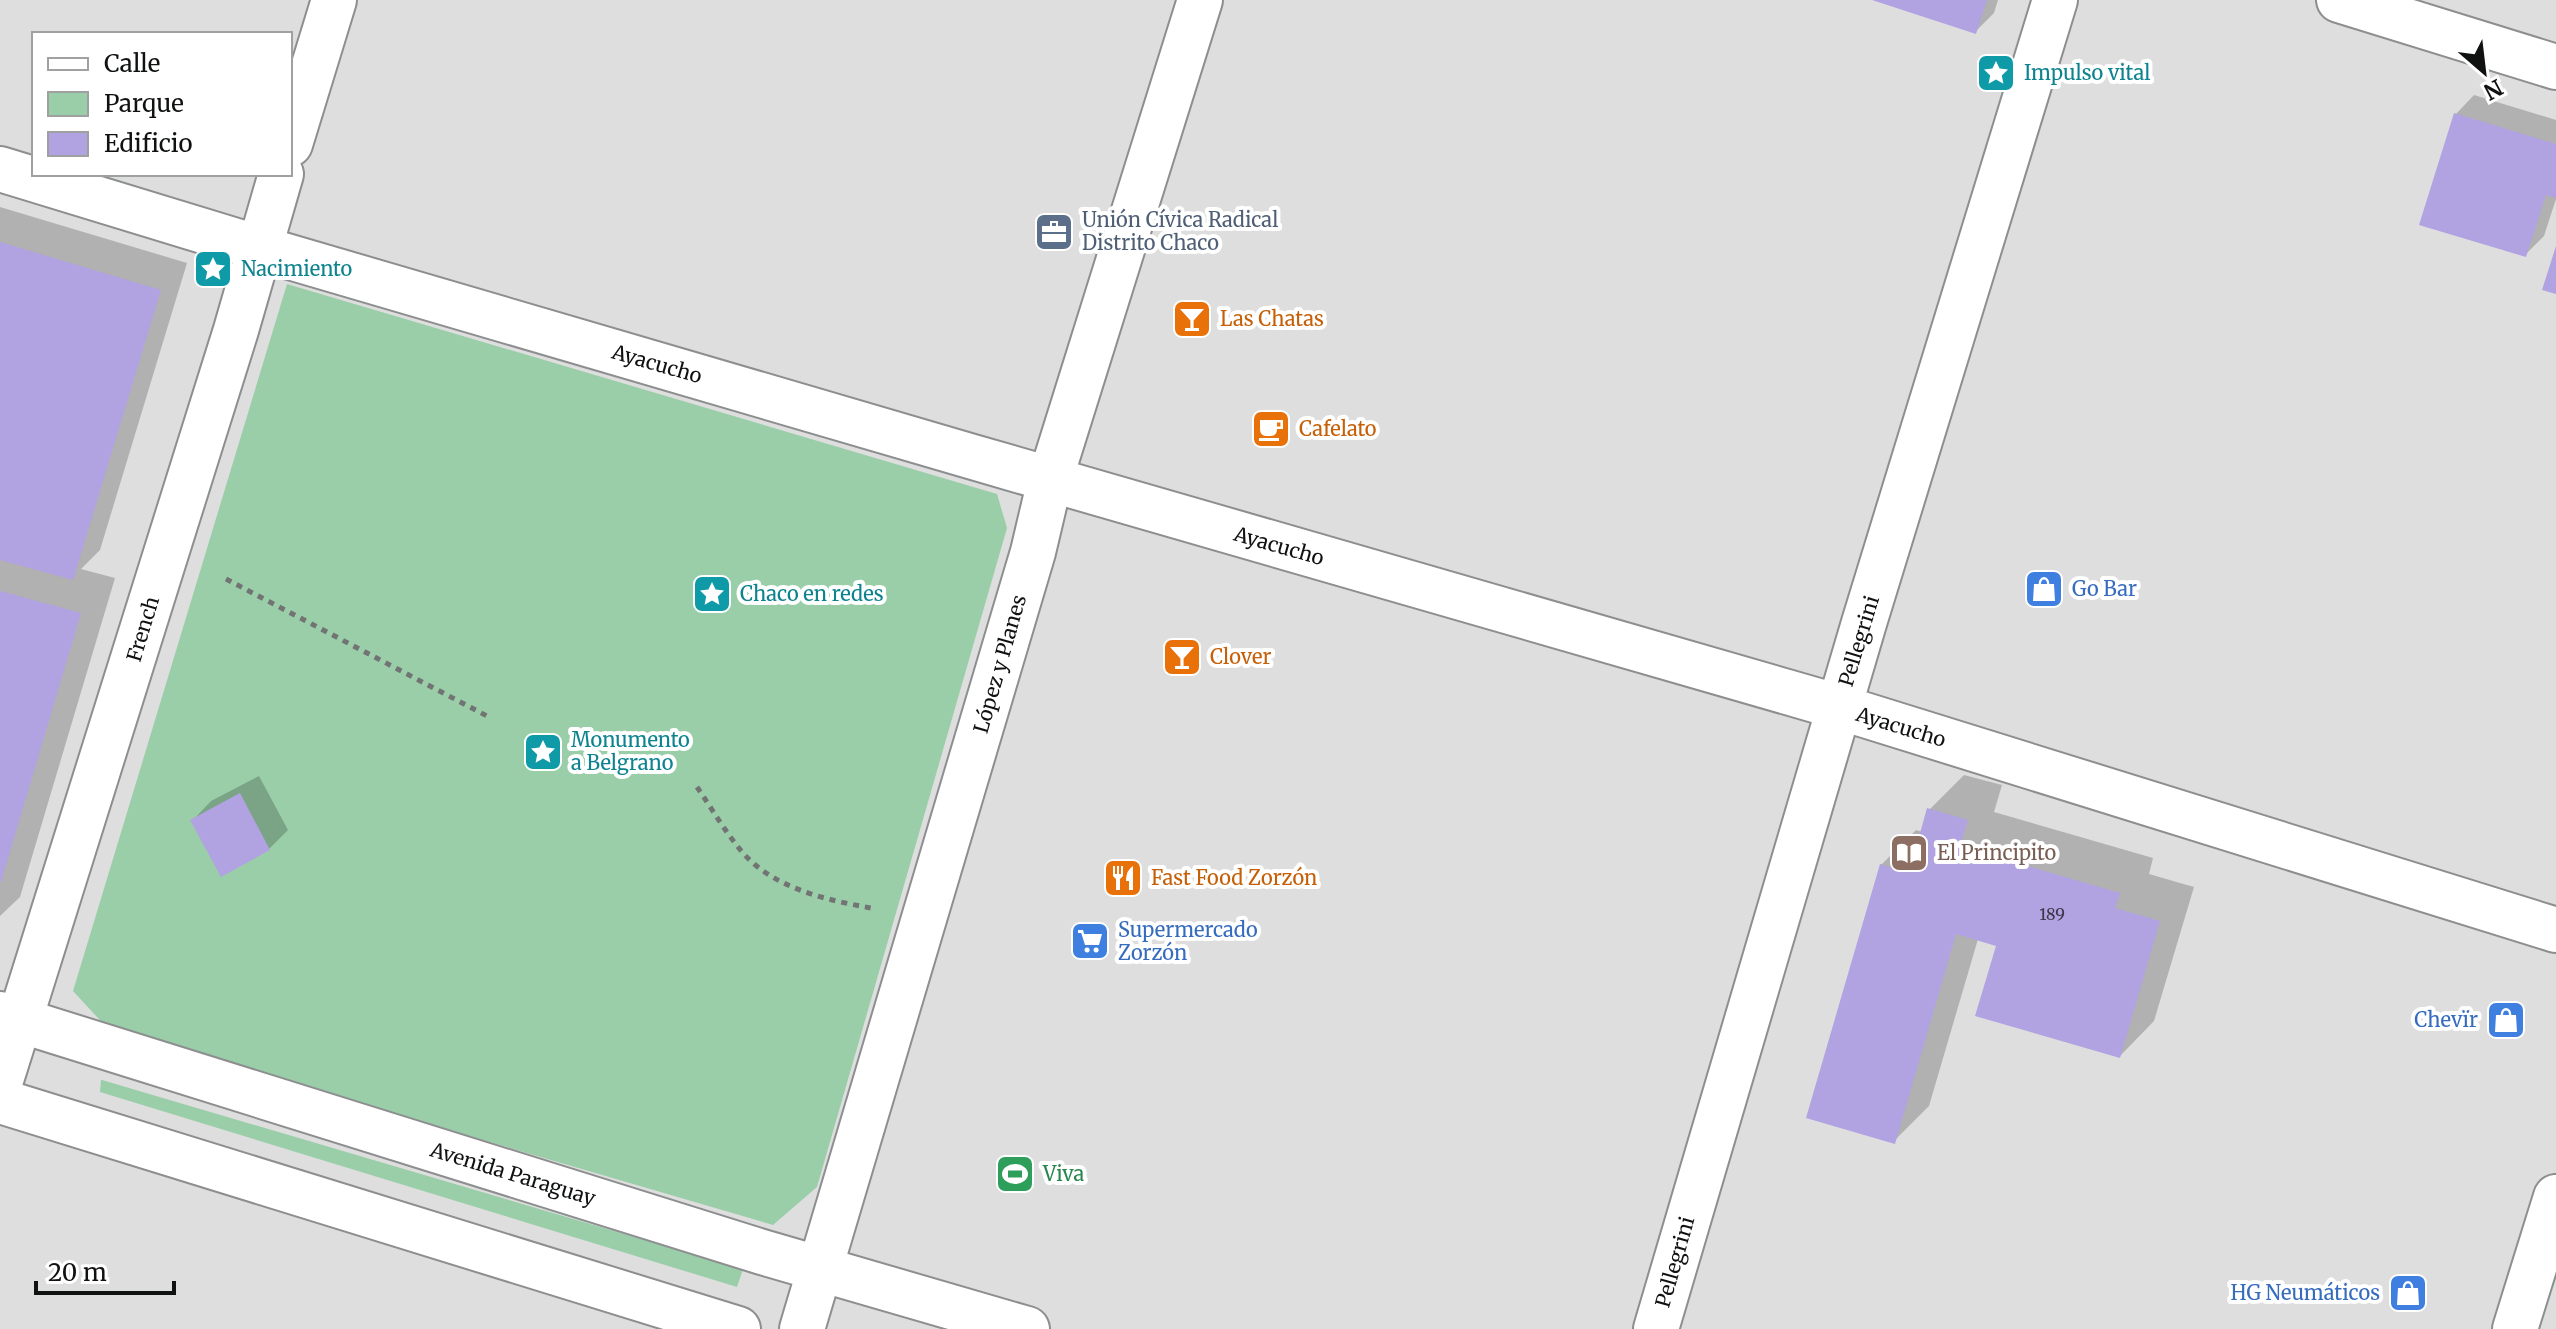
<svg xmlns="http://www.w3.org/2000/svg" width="2556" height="1329" font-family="Merriweather,serif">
<rect width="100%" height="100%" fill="#dededf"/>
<path fill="#9acea8" d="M 287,284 L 997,494 L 1007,528 L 817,1187 L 773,1225 L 110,1031 L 73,991 Z
M 101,1080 L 102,1080 L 743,1269 L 737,1287 L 100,1092 Z"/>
<path fill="#0003" d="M 1877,0 L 1998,0 L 1994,13 L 1975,32 Z
M 2474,95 L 2556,120 L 2556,199 L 2544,236 L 2525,255 L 2456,114 Z
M 0,207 L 187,263 L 100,550 L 81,569 L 115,578 L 20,897 L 0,916 Z
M 1964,775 L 2002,785 L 1994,812 L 2153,858 L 2149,874 L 2194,887 L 2154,1021 L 2120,1056 L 1998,945 L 1978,939 L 1929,1106 L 1894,1141 L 1881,865 L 1916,830 L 1923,832 L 1929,810 Z
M 259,776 L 288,830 L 269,849 L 193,820 L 211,801 Z"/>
<path fill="#b1a2e2" d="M 1872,0 L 1987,0 L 1976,34 Z
M 2454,113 L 2556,144 L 2556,198 L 2546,195 L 2526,257 L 2419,225 Z
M 0,242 L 161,290 L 73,580 L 0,560 Z
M 2556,246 L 2556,294 L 2542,290 Z
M 0,591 L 81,613 L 1,882 L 0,882 Z
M 240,793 L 270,850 L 221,877 L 190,820 Z
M 1927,808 L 1968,820 L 1960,846 L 2120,893 L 2115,908 L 2160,921 L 2120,1058 L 1975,1016 L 1996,946 L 1956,934 L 1895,1144 L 1806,1118 L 1880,864 L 1909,873 Z"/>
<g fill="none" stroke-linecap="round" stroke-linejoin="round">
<defs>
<path id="minor" d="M 2339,0 L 2556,67
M 290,144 L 334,0
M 0,169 L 259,248 L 973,457 L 1839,707 L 2556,930
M 0,1083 L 236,330 L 281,174
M 802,1329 L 1033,552 L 1050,480 L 1200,0
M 1656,1329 L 1864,623 L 2055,0
M 2515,1329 L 2556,1197"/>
<path id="major" d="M 0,1014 L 762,1252 L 1027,1329
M 0,1101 L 738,1329"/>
</defs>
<use href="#minor" stroke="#8d8e8f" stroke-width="48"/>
<use href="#major" stroke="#8d8e8f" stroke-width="48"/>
<path stroke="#727373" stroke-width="5" stroke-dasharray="6 6" stroke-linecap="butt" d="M 226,579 L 487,716
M 697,787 C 712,809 726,833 743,853 C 775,889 827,900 871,908"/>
<use href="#minor" stroke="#fff" stroke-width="44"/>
<use href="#major" stroke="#fff" stroke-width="44"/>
</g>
<defs>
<symbol id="sight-square" viewBox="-11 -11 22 22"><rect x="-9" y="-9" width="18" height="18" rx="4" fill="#0f9aa8" stroke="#fff"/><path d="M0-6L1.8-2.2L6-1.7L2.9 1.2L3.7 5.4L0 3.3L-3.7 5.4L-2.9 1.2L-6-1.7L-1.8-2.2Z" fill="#fff"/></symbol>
<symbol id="office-square" viewBox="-11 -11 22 22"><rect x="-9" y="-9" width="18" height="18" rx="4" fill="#5c6f8a" stroke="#fff"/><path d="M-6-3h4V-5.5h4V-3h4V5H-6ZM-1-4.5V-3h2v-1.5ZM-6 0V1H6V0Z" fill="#fff"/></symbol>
<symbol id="bar-square" viewBox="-11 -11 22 22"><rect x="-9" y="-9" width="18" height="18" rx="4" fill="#e8710a" stroke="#fff"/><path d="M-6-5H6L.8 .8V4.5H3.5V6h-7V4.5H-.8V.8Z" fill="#fff"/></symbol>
<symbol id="cafe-square" viewBox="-11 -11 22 22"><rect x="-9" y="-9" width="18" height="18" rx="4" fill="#e8710a" stroke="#fff"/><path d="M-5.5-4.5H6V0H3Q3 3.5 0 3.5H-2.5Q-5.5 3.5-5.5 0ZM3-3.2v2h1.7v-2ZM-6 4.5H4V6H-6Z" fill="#fff"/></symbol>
<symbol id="shop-square" viewBox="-11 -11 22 22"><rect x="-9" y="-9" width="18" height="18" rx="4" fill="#3f7fe0" stroke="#fff"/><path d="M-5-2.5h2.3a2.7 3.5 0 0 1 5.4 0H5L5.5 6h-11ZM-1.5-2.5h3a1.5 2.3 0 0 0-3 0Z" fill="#fff"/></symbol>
<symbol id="library-square" viewBox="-11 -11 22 22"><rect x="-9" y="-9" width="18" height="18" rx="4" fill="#8d6e63" stroke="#fff"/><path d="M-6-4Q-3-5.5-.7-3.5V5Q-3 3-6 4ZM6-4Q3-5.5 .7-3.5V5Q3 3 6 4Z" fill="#fff"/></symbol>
<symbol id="restaurant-square" viewBox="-11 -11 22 22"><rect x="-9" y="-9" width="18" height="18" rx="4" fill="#e8710a" stroke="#fff"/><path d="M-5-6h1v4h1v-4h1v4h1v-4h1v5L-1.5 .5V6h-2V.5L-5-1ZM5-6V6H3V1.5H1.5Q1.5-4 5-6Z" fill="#fff"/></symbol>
<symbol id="supermarket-square" viewBox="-11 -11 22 22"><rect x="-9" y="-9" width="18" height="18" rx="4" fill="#3f7fe0" stroke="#fff"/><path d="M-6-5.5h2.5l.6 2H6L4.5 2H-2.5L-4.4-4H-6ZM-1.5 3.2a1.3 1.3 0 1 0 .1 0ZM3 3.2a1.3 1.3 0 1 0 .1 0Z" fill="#fff"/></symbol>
<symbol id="stadium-square" viewBox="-11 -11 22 22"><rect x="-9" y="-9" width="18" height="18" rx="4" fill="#2e9e5b" stroke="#fff"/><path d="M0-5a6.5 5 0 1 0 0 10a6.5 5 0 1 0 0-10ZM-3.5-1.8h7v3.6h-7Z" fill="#fff"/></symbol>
</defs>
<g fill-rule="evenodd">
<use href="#sight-square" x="1974" y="51" width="44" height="44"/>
<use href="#office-square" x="1032" y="210" width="44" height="44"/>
<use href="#sight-square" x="191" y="247" width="44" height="44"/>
<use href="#bar-square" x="1170" y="297" width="44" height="44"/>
<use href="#cafe-square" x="1249" y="407" width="44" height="44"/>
<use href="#shop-square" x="2022" y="567" width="44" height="44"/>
<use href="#sight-square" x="690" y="572" width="44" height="44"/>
<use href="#bar-square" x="1160" y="635" width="44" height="44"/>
<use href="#sight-square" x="521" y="730" width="44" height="44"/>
<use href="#library-square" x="1887" y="831" width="44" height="44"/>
<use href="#restaurant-square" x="1101" y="856" width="44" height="44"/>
<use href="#supermarket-square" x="1068" y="919" width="44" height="44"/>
<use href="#shop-square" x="2484" y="998" width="44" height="44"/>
<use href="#stadium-square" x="993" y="1152" width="44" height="44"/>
<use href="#shop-square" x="2386" y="1271" width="44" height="44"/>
</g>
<g text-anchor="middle" stroke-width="8" stroke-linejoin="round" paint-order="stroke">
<g font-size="16" fill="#383545">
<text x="2052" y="920">189</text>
</g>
<g font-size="20" fill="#0d838f" stroke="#fff" text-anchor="start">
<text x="2024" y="80">Impulso vital</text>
<text x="241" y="276">Nacimiento</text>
<text x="740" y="601">Chaco en redes</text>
<text x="571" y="747">Monumento<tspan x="571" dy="23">a Belgrano</tspan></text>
</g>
<g font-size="20" fill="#4e5e75" stroke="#fff" text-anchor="start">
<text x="1082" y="227">Unión Cívica Radical<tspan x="1082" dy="23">Distrito Chaco</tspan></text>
</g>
<g font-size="20" fill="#c56008" stroke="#fff" text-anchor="start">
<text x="1220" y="326">Las Chatas</text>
<text x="1299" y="436">Cafelato</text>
<text x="1210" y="664">Clover</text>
<text x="1151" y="885">Fast Food Zorzón</text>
</g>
<g font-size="20" fill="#101111" stroke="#fff">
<text transform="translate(657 364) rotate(16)" y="7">Ayacucho</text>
<text transform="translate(1279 546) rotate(16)" y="7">Ayacucho</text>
<text transform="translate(143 629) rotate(-73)" y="7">French</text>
<text transform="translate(1859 641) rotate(-73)" y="7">Pellegrini</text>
<text transform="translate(1000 664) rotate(-74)" y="7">López y Planes</text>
<text transform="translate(1901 727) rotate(17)" y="7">Ayacucho</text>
<text transform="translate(513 1174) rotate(17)" y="7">Avenida Paraguay</text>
<text transform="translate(1675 1262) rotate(-74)" y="7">Pellegrini</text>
</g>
<g font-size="20" fill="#366cbe" stroke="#fff" text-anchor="start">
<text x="2072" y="596">Go Bar</text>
<text x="1118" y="937">Supermercado<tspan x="1118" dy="23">Zorzón</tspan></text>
<text x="2478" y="1027" text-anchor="end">Chevïr</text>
<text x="2380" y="1300" text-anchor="end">HG Neumáticos</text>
</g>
<g font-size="20" fill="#785e54" stroke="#fff" text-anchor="start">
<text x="1937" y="860">El Principito</text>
</g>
<g font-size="20" fill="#27864d" stroke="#fff" text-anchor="start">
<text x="1043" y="1181">Viva</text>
</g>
</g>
<rect x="32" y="32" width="260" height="144" fill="#ffffff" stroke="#9fa0a0" stroke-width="2"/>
<rect x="48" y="58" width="40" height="12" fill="#ffffff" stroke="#9fa0a0" stroke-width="2"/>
<text x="104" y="72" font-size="24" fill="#101111">Calle</text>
<rect x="48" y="92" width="40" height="24" fill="#9acea8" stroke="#9fa0a0" stroke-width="2"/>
<text x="104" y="112" font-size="24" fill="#101111">Parque</text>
<rect x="48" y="132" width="40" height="24" fill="#b1a2e2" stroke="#9fa0a0" stroke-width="2"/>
<text x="104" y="152" font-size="24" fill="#101111">Edificio</text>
<g transform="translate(2484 72) rotate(152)" stroke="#ffffff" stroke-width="6" paint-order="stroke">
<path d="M0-6L14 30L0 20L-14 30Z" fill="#101111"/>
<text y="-12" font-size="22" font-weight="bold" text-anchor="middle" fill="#101111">N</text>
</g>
<path d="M36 1281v12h138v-12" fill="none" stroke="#101111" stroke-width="4"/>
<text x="48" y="1281" font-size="24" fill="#101111" stroke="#ffffff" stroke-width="6" paint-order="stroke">20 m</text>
</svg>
